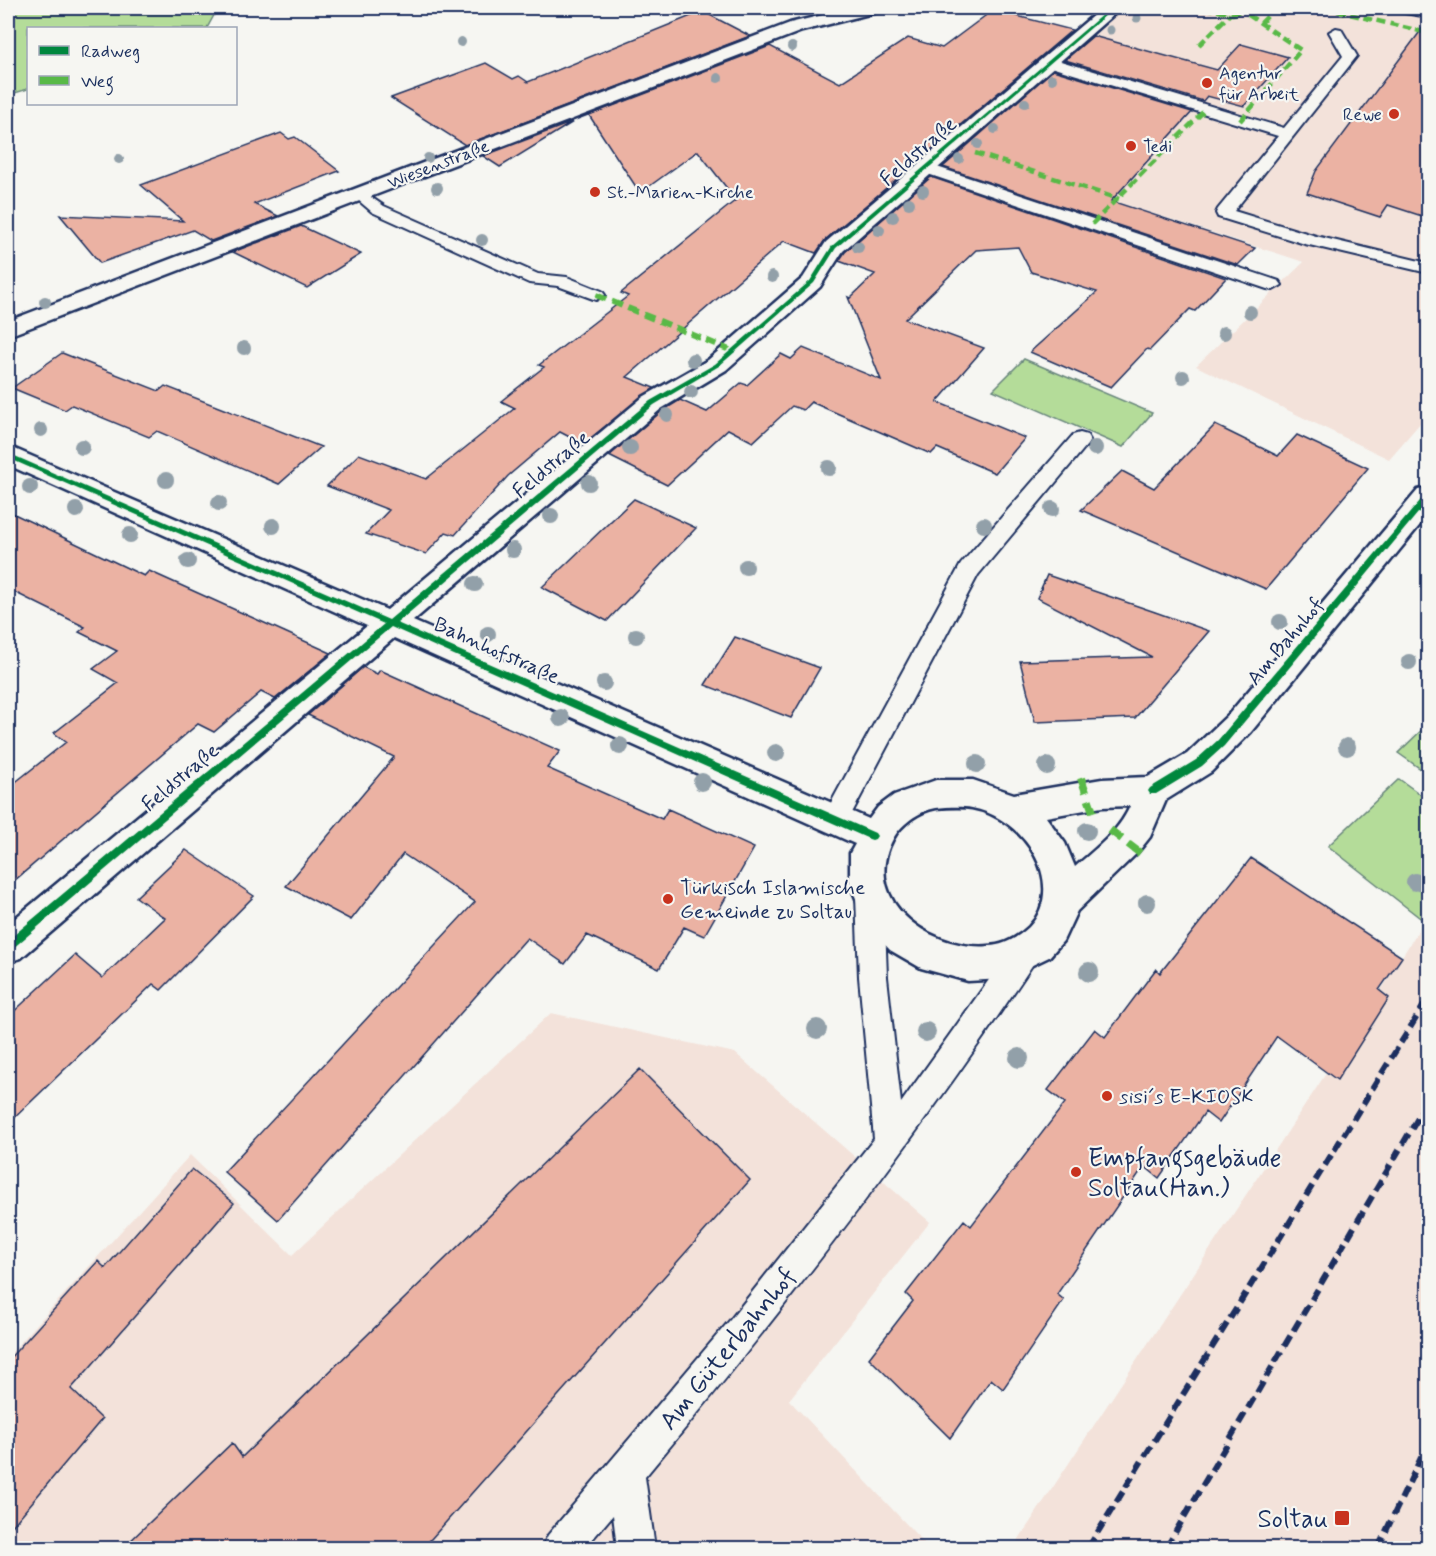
<svg xmlns="http://www.w3.org/2000/svg" width="1436" height="1556" font-family="Mynerve,sans-serif">
<rect width="100%" height="100%" fill="#f6f6f2"/>
<filter id="ink" filterUnits="userSpaceOnUse"><feTurbulence type="fractalNoise" baseFrequency=".0167" numOctaves="2"/><feDisplacementMap in="SourceGraphic" scale="12" xChannelSelector="R" yChannelSelector="G"/><feConvolveMatrix kernelMatrix="1 2 1 2 8 2 1 2 1" color-interpolation-filters="sRGB"/></filter>
<g filter="url(#ink)">
<path fill="#f3e2da" d="M 1121,8 L 1428,8 L 1428,414 L 1389,459 L 1196,366 L 1304,262 L 967,154 Z
M 1428,915 L 1428,1548 L 1013,1548 L 1381,990 Z
M 551,1013 L 735,1053 L 930,1222 L 789,1400 L 929,1548 L 8,1548 L 8,1356 L 190,1155 L 292,1255 Z"/>
<path fill="#b4dc99" stroke="#68867c" stroke-width="1.5" d="M 8,8 L 218,8 L 207,28 L 28,28 L 28,89 L 15,93 L 8,87 Z
M 1024,359 L 1152,413 L 1123,447 L 993,390 Z
M 1428,724 L 1428,774 L 1398,753 Z
M 1399,779 L 1428,800 L 1428,915 L 1424,921 L 1328,846 Z"/>
<g fill="none" stroke-linecap="round" stroke-linejoin="round">
<path stroke="#6796bc" stroke-width="15" d="M 8,8 L 10,8"/>
</g>
<path fill="#ebb2a3" stroke="#1b2f5e" stroke-width="1.5" d="M 993,10 L 1072,30 L 825,240 L 816,253 L 784,241 L 627,377 L 654,388 L 583,444 L 560,432 L 508,476 L 455,535 L 446,532 L 426,554 L 366,534 L 389,510 L 327,486 L 359,454 L 426,479 L 515,408 L 501,401 L 544,367 L 539,365 L 628,296 L 621,293 L 736,200 L 698,151 L 640,193 L 589,115 L 770,46 L 840,83 L 908,38 L 942,48 Z
M 706,13 L 750,36 L 465,145 L 391,98 L 486,63 L 513,79 L 519,76 L 528,82 L 696,14 Z
M 1428,21 L 1428,218 L 1388,205 L 1380,217 L 1307,193 L 1316,171 Z
M 1093,36 L 1217,70 L 1241,44 L 1288,57 L 1244,106 L 1207,96 L 1203,101 L 1065,60 Z
M 1053,70 L 1192,112 L 1111,201 L 1255,248 L 1238,265 L 943,167 Z
M 573,122 L 500,167 L 483,156 Z
M 281,133 L 289,139 L 295,137 L 339,171 L 254,204 L 278,216 L 211,241 L 193,230 L 100,263 L 60,215 L 183,221 L 141,185 Z
M 931,177 L 1226,278 L 1195,311 L 1190,309 L 1150,350 L 1147,349 L 1111,387 L 1030,352 L 1097,292 L 1031,272 L 1018,247 L 976,250 L 905,319 L 984,348 L 937,402 L 1025,438 L 995,473 L 937,448 L 931,454 L 811,402 L 803,410 L 792,406 L 753,442 L 728,429 L 667,485 L 609,456 L 662,411 L 680,400 L 707,412 L 741,383 L 747,385 L 781,354 L 791,359 L 803,348 L 881,380 L 848,297 L 850,298 L 875,274 L 839,261 L 845,252 Z
M 301,226 L 361,254 L 307,288 L 233,252 Z
M 62,353 L 159,391 L 165,386 L 321,447 L 279,484 L 157,431 L 149,437 L 72,405 L 65,410 L 12,388 Z
M 1215,425 L 1278,456 L 1297,435 L 1368,468 L 1266,589 L 1081,510 L 1122,471 L 1154,488 Z
M 634,499 L 696,528 L 607,621 L 542,587 Z
M 8,511 L 144,576 L 149,571 L 331,653 L 275,699 L 261,692 L 214,732 L 198,724 L 8,886 L 8,788 L 66,742 L 54,733 L 118,683 L 93,669 L 117,651 L 79,632 L 85,627 L 8,589 Z
M 1047,575 L 1155,612 L 1209,631 L 1135,718 L 1035,722 L 1020,661 L 1152,657 L 1037,598 Z
M 735,637 L 820,668 L 791,718 L 705,685 Z
M 363,667 L 377,674 L 380,670 L 560,751 L 547,768 L 662,819 L 668,809 L 754,848 L 704,936 L 684,927 L 659,969 L 587,935 L 565,964 L 527,938 L 278,1220 L 224,1172 L 475,902 L 403,854 L 351,920 L 286,886 L 394,757 L 308,715 Z
M 186,850 L 254,896 L 161,990 L 153,984 L 8,1124 L 8,1017 L 75,955 L 102,978 L 165,918 L 136,897 Z
M 1251,858 L 1402,957 L 1379,990 L 1389,998 L 1337,1080 L 1277,1036 L 1219,1123 L 1205,1112 L 1159,1178 L 1144,1166 L 1057,1294 L 1064,1300 L 1003,1389 L 991,1379 L 950,1438 L 869,1358 L 913,1301 L 906,1294 L 964,1220 L 971,1226 L 1065,1103 L 1048,1090 L 1095,1029 L 1105,1037 L 1156,969 L 1160,973 Z
M 640,1069 L 750,1180 L 423,1548 L 123,1548 L 232,1443 L 242,1457 Z
M 192,1169 L 234,1203 L 71,1389 L 102,1419 L 8,1531 L 8,1360 L 98,1261 L 105,1268 Z"/>
<g fill="none" stroke-linecap="round" stroke-linejoin="round">
<defs>
<path id="service" d="M 1392,8 L 1428,9 L 1428,17 L 1399,12 Z
M 1336,28 L 1341,29 L 1357,56 L 1234,211 L 1316,236 L 1428,263 L 1428,273 L 1305,244 L 1218,217 L 1216,213 L 1218,209 L 1278,136 L 1044,65 L 1042,62 L 1044,59 L 1054,59 L 1284,128 L 1343,56 L 1329,32 Z
M 925,163 L 1279,281 L 1282,285 L 1273,290 L 1267,289 L 919,171 L 917,168 Z
M 359,189 L 384,206 L 538,274 L 567,277 L 602,291 L 605,295 L 596,300 L 558,286 L 529,283 L 372,212 L 351,194 Z
M 1080,433 L 1087,435 L 1090,440 L 1087,445 L 978,575 L 844,828 L 835,831 L 826,828 L 822,820 L 826,812 L 961,564 L 1073,435 Z
M 870,884 L 880,887 L 884,896 L 887,977 L 901,1103 L 1013,946 L 1023,942 L 1033,946 L 1037,955 L 1033,964 C 914,1143 782,1312 645,1477 L 655,1548 L 617,1548 L 613,1515 L 585,1548 L 542,1548 L 548,1535 L 730,1320 L 874,1139 L 859,977 L 856,896 L 860,887 Z"/>
<path id="minor" d="M 852,8 L 880,8 L 877,12 L 802,31 L 8,336 L 8,321 L 790,23 Z
M 1102,8 L 1121,8 L 843,251 L 820,287 L 726,370 L 661,409 L 413,621 L 869,819 L 878,807 L 894,795 L 936,780 L 973,780 L 1014,794 L 1102,779 L 1148,777 L 1187,754 L 1229,714 L 1418,490 L 1428,488 L 1428,515 L 1251,732 L 1211,772 L 1166,800 L 1150,837 L 1138,852 L 1077,911 L 1063,941 L 1049,957 L 1003,979 L 968,981 L 921,968 L 890,950 L 867,925 L 850,884 L 850,853 L 855,844 L 394,638 L 21,958 L 8,962 L 8,924 L 367,626 L 8,465 L 8,446 L 387,610 L 643,397 L 708,360 L 803,278 L 826,242 ZM 1130,806 C 1119,832 1095,849 1075,867 L 1065,843 L 1046,817 L 1102,807 ZM 936,808 C 947,807 961,806 972,808 C 1023,817 1069,884 1029,927 C 1021,935 1008,943 997,945 C 938,956 858,904 893,839 C 901,824 919,811 936,808 Z"/>
</defs>
<use href="#service" stroke="#1b2f5e" stroke-width="4"/>
<use href="#minor" stroke="#1b2f5e" stroke-width="5"/>
<use href="#service" fill="#f6f6f2" fill-rule="evenodd"/>
<use href="#minor" fill="#f6f6f2" fill-rule="evenodd"/>
<path stroke="#1b2f5e" stroke-width="4.5" stroke-dasharray="9 4.5" stroke-linecap="butt" d="M 1425,1003 L 1428,998"/>
<path stroke="#1b2f5e" stroke-width="6" stroke-dasharray="12 6" stroke-linecap="butt" d="M 1088,1548 L 1426,1002
M 1166,1548 L 1428,1101
M 1378,1548 L 1428,1443"/>
<path stroke="#58b947" stroke-width="4.5" stroke-dasharray="9 4.5" stroke-linecap="butt" d="M 1204,8 L 1233,14 L 1248,8
M 1324,8 L 1428,33
M 1261,23 L 1275,8
M 1199,45 L 1230,14
M 1240,121 L 1301,50 L 1244,12
M 975,153 L 1119,199
M 1092,224 L 1205,110"/>
<path stroke="#58b947" stroke-width="6" stroke-dasharray="11 6" stroke-linecap="butt" d="M 596,295 L 732,351"/>
<path stroke="#58b947" stroke-width="8" stroke-dasharray="15 8" stroke-linecap="butt" d="M 1081,778 L 1093,812
M 1110,830 L 1145,857"/>
<defs>
<path id="cycleway" d="M 1110,8 L 1114,8 L 836,248 L 814,283 L 719,366 L 654,405 L 397,623 L 875,833 L 877,836 L 875,839 L 872,840 L 869,839 L 391,627 L 12,949 L 8,950 L 8,940 L 384,624 L 8,458 L 8,453 L 389,620 L 650,401 L 715,364 L 810,281 L 832,246 Z
M 1425,495 L 1428,495 L 1428,501 L 1224,746 L 1202,766 L 1156,794 L 1150,794 L 1148,791 L 1150,788 L 1196,760 L 1218,740 Z"/>
</defs>
<use href="#cycleway" stroke="#f6f6f2" stroke-width="4"/>
<use href="#cycleway" fill="#00873e" fill-rule="evenodd"/>
</g>
<g fill="#92a0a9">
<circle cx="1137" cy="18" r="4.5"/>
<circle cx="1110" cy="30" r="4.5"/>
<circle cx="461" cy="42" r="5"/>
<circle cx="792" cy="47" r="5"/>
<circle cx="718" cy="78" r="5"/>
<circle cx="1052" cy="79" r="5"/>
<circle cx="1025" cy="103" r="5"/>
<circle cx="995" cy="129" r="5"/>
<circle cx="978" cy="144" r="5"/>
<circle cx="428" cy="158" r="5"/>
<circle cx="119" cy="159" r="5"/>
<circle cx="959" cy="159" r="5"/>
<circle cx="437" cy="188" r="6"/>
<circle cx="923" cy="191" r="6"/>
<circle cx="909" cy="203" r="6"/>
<circle cx="893" cy="217" r="6"/>
<circle cx="879" cy="230" r="6"/>
<circle cx="482" cy="240" r="6"/>
<circle cx="858" cy="247" r="6"/>
<circle cx="772" cy="277" r="6"/>
<circle cx="45" cy="302" r="6"/>
<circle cx="1250" cy="312" r="7"/>
<circle cx="1224" cy="333" r="7"/>
<circle cx="244" cy="348" r="7"/>
<circle cx="693" cy="360" r="7"/>
<circle cx="1183" cy="377" r="7"/>
<circle cx="691" cy="392" r="7"/>
<circle cx="667" cy="415" r="7"/>
<circle cx="41" cy="430" r="7"/>
<circle cx="82" cy="447" r="8"/>
<circle cx="630" cy="448" r="8"/>
<circle cx="1095" cy="448" r="8"/>
<circle cx="829" cy="468" r="8"/>
<circle cx="166" cy="480" r="8"/>
<circle cx="589" cy="483" r="8"/>
<circle cx="30" cy="487" r="8"/>
<circle cx="219" cy="503" r="8"/>
<circle cx="1052" cy="509" r="8"/>
<circle cx="76" cy="510" r="8"/>
<circle cx="551" cy="516" r="8"/>
<circle cx="984" cy="525" r="8"/>
<circle cx="273" cy="526" r="8"/>
<circle cx="130" cy="535" r="8"/>
<circle cx="513" cy="550" r="8"/>
<circle cx="188" cy="561" r="8"/>
<circle cx="746" cy="567" r="8"/>
<circle cx="475" cy="584" r="8"/>
<circle cx="1280" cy="622" r="8"/>
<circle cx="488" cy="634" r="8"/>
<circle cx="636" cy="636" r="8"/>
<circle cx="1409" cy="662" r="8"/>
<circle cx="604" cy="683" r="8"/>
<circle cx="561" cy="718" r="9"/>
<circle cx="620" cy="746" r="9"/>
<circle cx="1347" cy="747" r="9"/>
<circle cx="776" cy="753" r="9"/>
<circle cx="977" cy="764" r="9"/>
<circle cx="1047" cy="766" r="9"/>
<circle cx="702" cy="782" r="9"/>
<circle cx="1087" cy="831" r="9"/>
<circle cx="1415" cy="882" r="9"/>
<circle cx="1147" cy="903" r="9"/>
<circle cx="1089" cy="972" r="10"/>
<circle cx="817" cy="1029" r="10"/>
<circle cx="926" cy="1032" r="10"/>
<circle cx="1019" cy="1058" r="10"/>
</g>
</g>
<g fill="#c8321e" stroke="#f6f6f2" stroke-width="2">
<circle cx="1207" cy="83" r="6"/>
<circle cx="1394" cy="114" r="6"/>
<circle cx="1131" cy="146" r="6"/>
<circle cx="595" cy="192" r="6"/>
<circle cx="668" cy="899" r="6"/>
<circle cx="1107" cy="1096" r="6"/>
<circle cx="1076" cy="1172" r="6"/>
<rect x="1334" y="1510" width="16" height="16" rx="3"/>
</g>
<g text-anchor="middle" stroke-width="4.5" stroke-linejoin="round" paint-order="stroke">
<g font-size="18" fill="#1b2f5e" stroke="#f6f6f2" text-anchor="start">
<text x="1219" y="79">Agentur<tspan x="1219" dy="21">für Arbeit</tspan></text>
<text x="1382" y="120" text-anchor="end">Rewe</text>
<text x="1143" y="152">Tedi</text>
<text x="607" y="198">St.-Marien-Kirche</text>
</g>
<g font-size="18" fill="#1b2f5e" stroke="#f6f6f2">
<text transform="translate(438 164) rotate(-21)" y="6">Wiesenstraße</text>
</g>
<g font-size="21" fill="#1b2f5e" stroke="#f6f6f2">
<text transform="translate(918 151) rotate(-41)" y="7">Feldstraße</text>
<text transform="translate(551 464) rotate(-40)" y="7">Feldstraße</text>
<text transform="translate(1285 641) rotate(-50)" y="7">Am Bahnhof</text>
<text transform="translate(497 650) rotate(24)" y="7">Bahnhofstraße</text>
<text transform="translate(180 777) rotate(-40)" y="7">Feldstraße</text>
</g>
<g font-size="21" fill="#1b2f5e" stroke="#f6f6f2" text-anchor="start">
<text x="680" y="894">Türkisch Islamische<tspan x="680" dy="24">Gemeinde zu Soltau</tspan></text>
<text x="1119" y="1103">sisi´s E-KIOSK</text>
</g>
<g font-size="26" fill="#1b2f5e" stroke="#f6f6f2" text-anchor="start">
<text x="1088" y="1166">Empfangsgebäude<tspan x="1088" dy="30">Soltau(Han.)</tspan></text>
<text x="1328" y="1527" text-anchor="end">Soltau</text>
</g>
<g font-size="26" fill="#1b2f5e" stroke="#f6f6f2">
<text transform="translate(727 1348) rotate(-51)" y="9">Am Güterbahnhof</text>
</g>
</g>
<rect width="1436" height="1556" fill="none" stroke="#f6f6f2" stroke-width="30"/>
<rect x="15" y="15" width="1406" height="1526" fill="none" stroke="#1b2f5e" stroke-width="2" filter="url(#ink)"/>
<rect x="27" y="27" width="210" height="78" fill="#f6f6f2" stroke="#9ea6b7" stroke-width="1.5"/>
<rect x="39" y="46" width="30" height="9" fill="#00873e" stroke="#9ea6b7" stroke-width="1.5"/>
<text x="81" y="57" font-size="18" fill="#1b2f5e">Radweg</text>
<rect x="39" y="76" width="30" height="9" fill="#58b947" stroke="#9ea6b7" stroke-width="1.5"/>
<text x="81" y="87" font-size="18" fill="#1b2f5e">Weg</text>
</svg>
